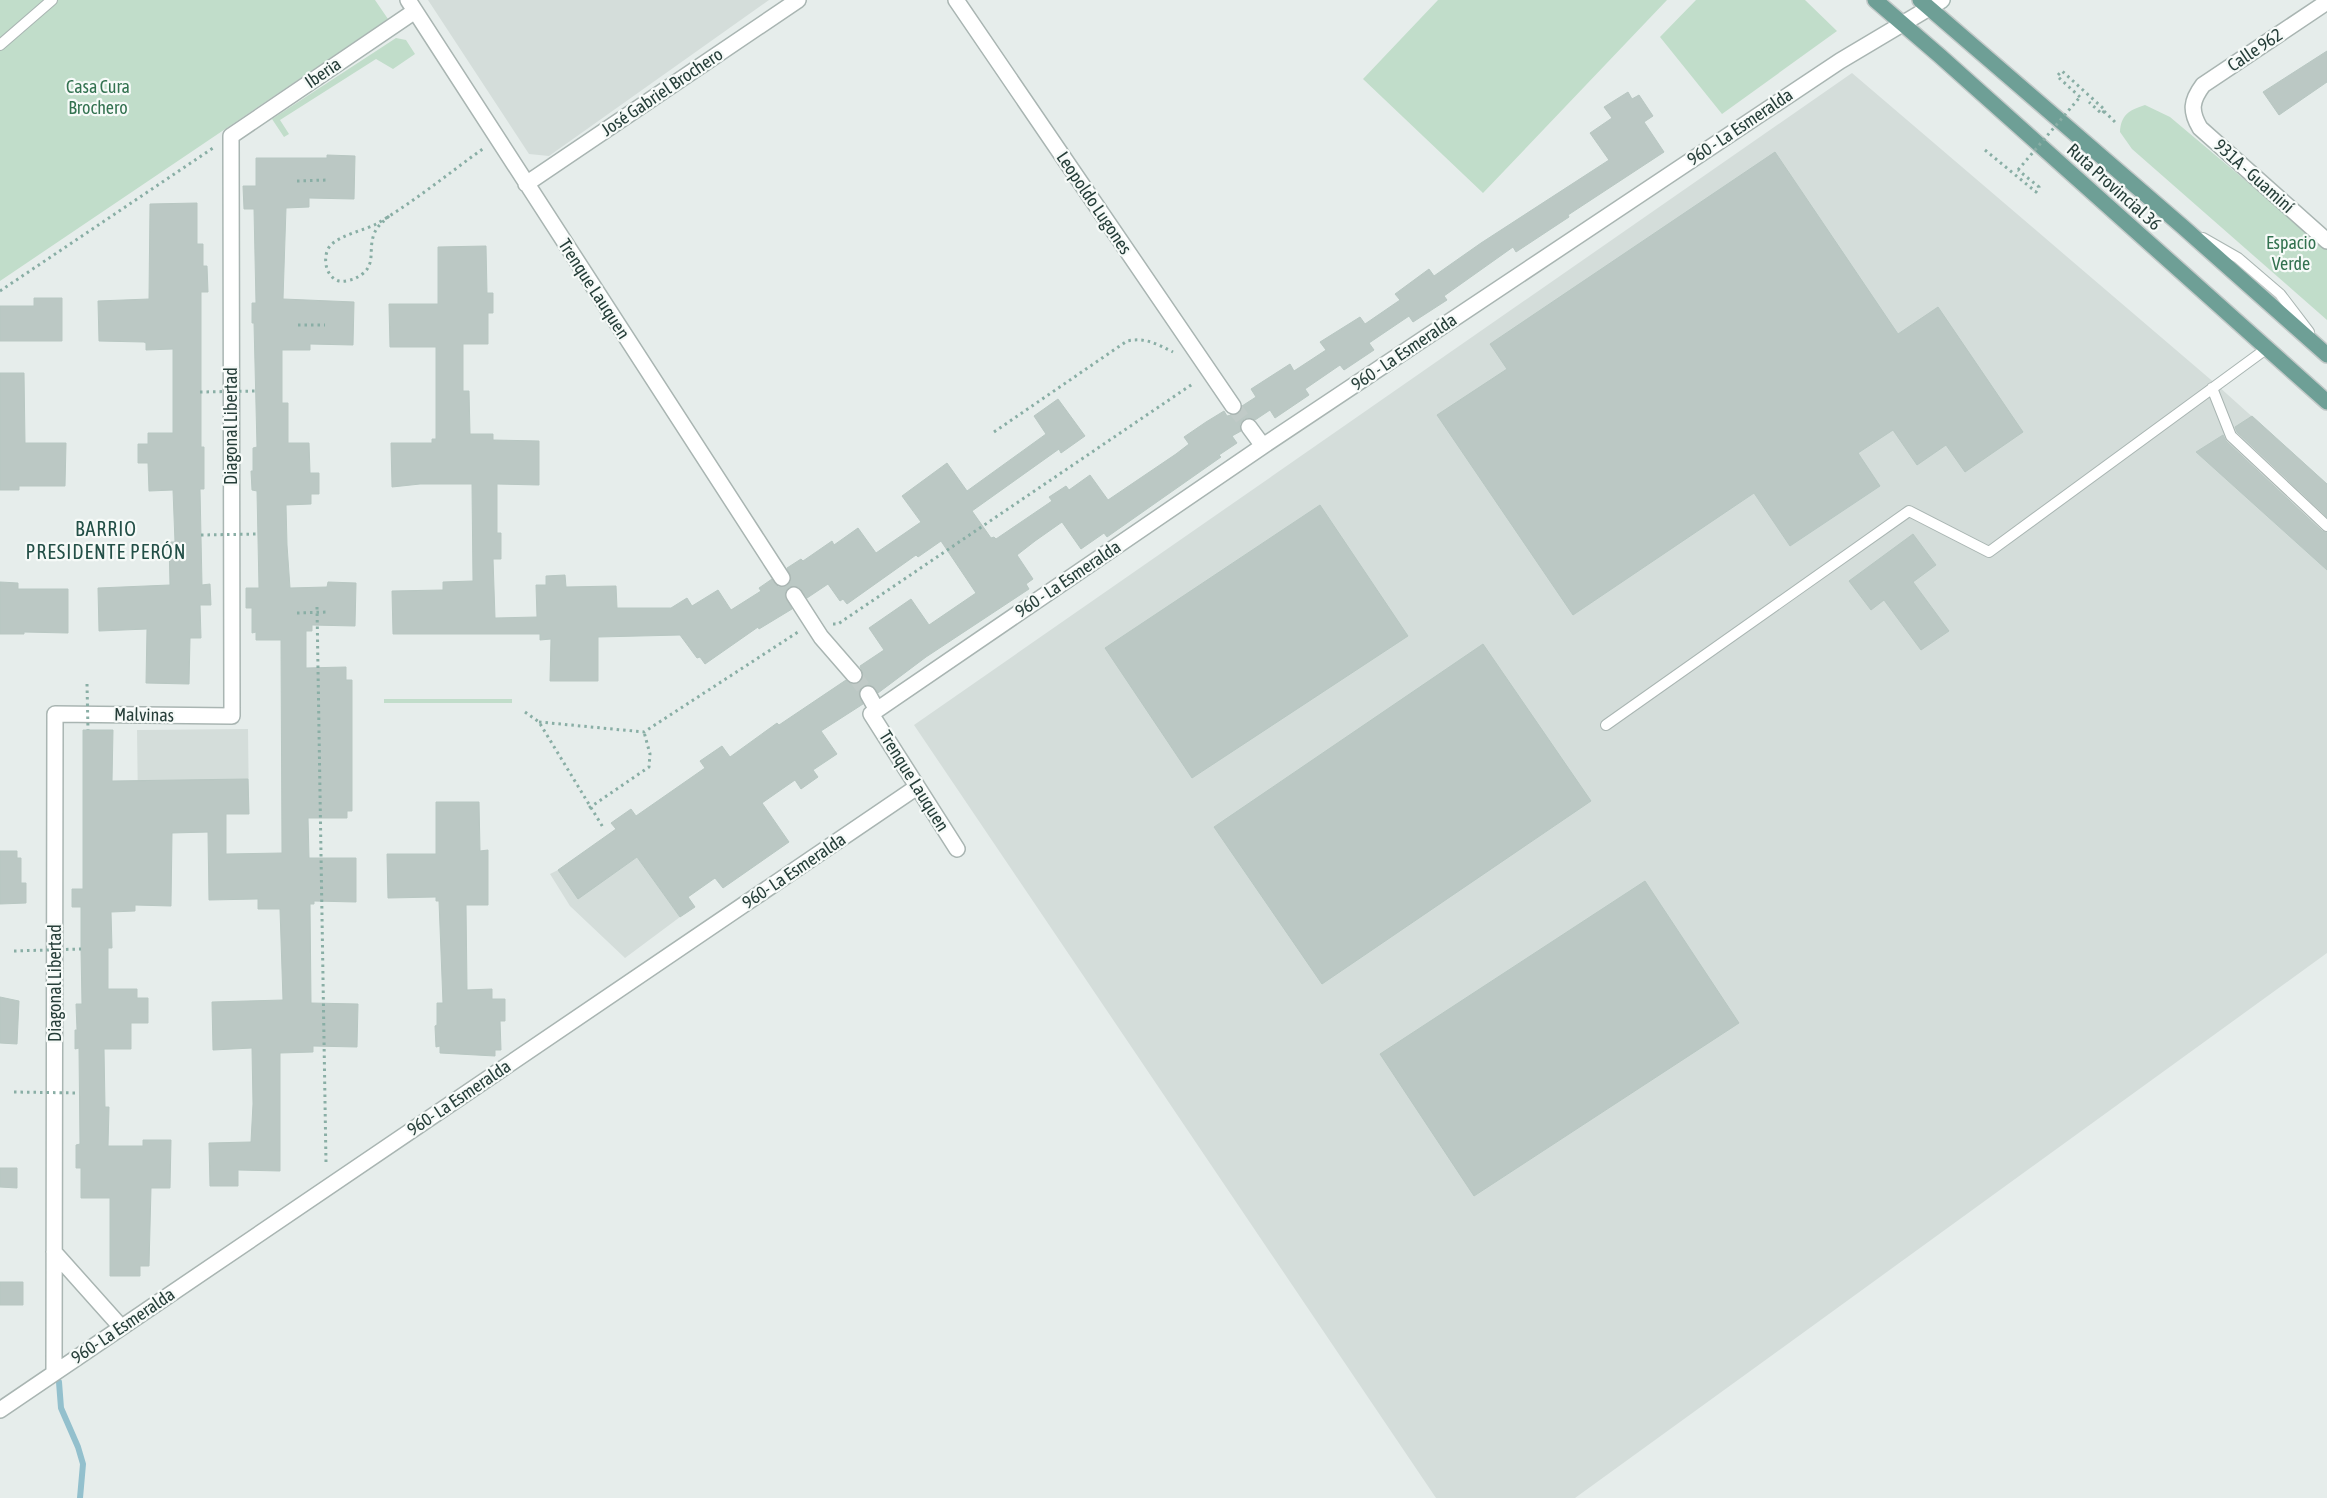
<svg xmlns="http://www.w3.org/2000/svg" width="2327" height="1498" font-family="'Asap Condensed',sans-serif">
<rect width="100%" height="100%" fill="#e6edeb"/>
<path fill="#d4ddda" d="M 428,0 L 769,0 L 549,156 L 529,154 Z
M 1852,73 L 2217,385 L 2327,484 L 2327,953 L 1575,1498 L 1436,1498 L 914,725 Z
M 248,729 L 249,814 L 226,814 L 226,832 L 153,833 L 138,805 L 137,730 Z
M 637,857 L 680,917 L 625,958 L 570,906 L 550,874 L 558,870 L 578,898 Z"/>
<path fill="#c1ddca" d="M 0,0 L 375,0 L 388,19 L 0,281 Z
M 1438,0 L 1667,0 L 1483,193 L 1363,79 Z
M 1696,0 L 1805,0 L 1837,31 L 1722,114 L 1660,37 Z
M 396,38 L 406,40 L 415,54 L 393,69 L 376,59 L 280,120 L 289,134 L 284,137 L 272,119 Z
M 2145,105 L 2170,117 L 2327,249 L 2327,320 L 2132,149 L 2120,132 C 2121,115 2129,110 2145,105 Z
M 384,699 L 512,699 L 512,703 L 384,703 Z"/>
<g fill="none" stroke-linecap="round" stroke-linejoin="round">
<path stroke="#93c0cd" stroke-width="6" d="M 59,1382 L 61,1408 L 78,1447 L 83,1464 L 80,1498"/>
</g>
<path fill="#bbc8c4" stroke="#b8c7c2" d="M 2327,51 L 2327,82 L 2279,115 L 2263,92 Z
M 1628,92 L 1632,99 L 1639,95 L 1653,116 L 1644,122 L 1664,152 L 1568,215 L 1569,217 L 1516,252 L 1513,247 L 1444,296 L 1447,300 L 1413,322 L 1409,316 L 1369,343 L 1374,350 L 1344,370 L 1340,365 L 1305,389 L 1309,395 L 1275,418 L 1270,410 L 1255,420 L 1248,418 L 1244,419 L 1240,424 L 1241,431 L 1232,436 L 1237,443 L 1219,455 L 1221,457 L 1107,537 L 1104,533 L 1081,549 L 1062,522 L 1035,541 L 1017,555 L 1033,579 L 1026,584 L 1029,589 L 926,657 L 878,693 L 872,686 L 863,686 L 859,694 L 863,704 L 821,731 L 837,754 L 813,770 L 818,777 L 801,789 L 795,780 L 762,803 L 789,842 L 723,888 L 715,878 L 688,897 L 695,907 L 680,917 L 637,857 L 578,899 L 558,870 L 616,829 L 611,823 L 631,809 L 636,816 L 705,768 L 700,761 L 722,746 L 730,757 L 777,723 L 779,725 L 846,680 L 851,684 L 860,682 L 863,674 L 860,666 L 884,650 L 869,628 L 911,599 L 929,625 L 976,593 L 941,541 L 918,557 L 916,555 L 847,604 L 843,599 L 840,601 L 828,584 L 807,598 L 799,587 L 789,587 L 785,596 L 792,609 L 759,629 L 758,627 L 705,664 L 700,657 L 697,658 L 680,635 L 598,637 L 598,681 L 550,681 L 551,639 L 540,640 L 540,634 L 393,634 L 392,591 L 443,590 L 443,582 L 473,581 L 472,484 L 420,484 L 392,487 L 391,443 L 432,443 L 432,439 L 436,439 L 436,347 L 390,347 L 389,304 L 438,304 L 438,247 L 486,246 L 487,293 L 493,293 L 493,313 L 488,313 L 488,344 L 463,344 L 463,391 L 469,391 L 470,434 L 493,434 L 493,440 L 539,441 L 539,485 L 497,484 L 497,533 L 501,533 L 501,559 L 493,559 L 495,618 L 537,617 L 536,585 L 546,585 L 546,576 L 565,575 L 566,587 L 616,586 L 617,608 L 671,608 L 687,598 L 692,606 L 718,590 L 731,610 L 761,591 L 759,588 L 772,579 L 778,587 L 787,586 L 791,578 L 787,568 L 801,559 L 803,561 L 832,541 L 834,545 L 858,528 L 876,553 L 921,522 L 902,496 L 947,463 L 967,491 L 1046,434 L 1034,416 L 1058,399 L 1085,436 L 1061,453 L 1059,449 L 972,511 L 991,538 L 994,537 L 996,539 L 1052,501 L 1049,497 L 1066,486 L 1069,490 L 1090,475 L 1108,500 L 1176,454 L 1189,444 L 1184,437 L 1206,422 L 1224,411 L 1227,416 L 1239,413 L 1242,406 L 1256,397 L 1251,389 L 1290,364 L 1294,371 L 1326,350 L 1320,342 L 1360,317 L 1365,324 L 1400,300 L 1395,294 L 1429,269 L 1434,276 L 1481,243 L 1609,160 L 1590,133 L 1612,118 L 1604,107 Z
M 1775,152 L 1898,334 L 1938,307 L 2023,432 L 1965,472 L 1946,445 L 1917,465 L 1893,430 L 1858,453 L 1880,486 L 1790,546 L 1754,493 L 1573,615 L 1437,415 L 1507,369 L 1490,344 Z
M 327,155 L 355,156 L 354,199 L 309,198 L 309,207 L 286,208 L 283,299 L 354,302 L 353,345 L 310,344 L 310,350 L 282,350 L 282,403 L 288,403 L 288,443 L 309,443 L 310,473 L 319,473 L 319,494 L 311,494 L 311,504 L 286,505 L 287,545 L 290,588 L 327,587 L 328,582 L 356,583 L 355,626 L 312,625 L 312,631 L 306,631 L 306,668 L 346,667 L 346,680 L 352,680 L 352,811 L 347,811 L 347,818 L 308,818 L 309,858 L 356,858 L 356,902 L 314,901 L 314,904 L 310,904 L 311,1003 L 358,1004 L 357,1047 L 313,1046 L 313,1052 L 280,1053 L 280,1171 L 238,1170 L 238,1186 L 210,1186 L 209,1143 L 251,1142 L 253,1104 L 252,1048 L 213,1050 L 212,1002 L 283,1000 L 280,909 L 258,909 L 258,899 L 209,900 L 208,832 L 172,833 L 171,906 L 135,905 L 135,911 L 111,912 L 112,948 L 108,948 L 108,989 L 137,989 L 137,998 L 148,998 L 148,1023 L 131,1023 L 131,1049 L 104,1049 L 105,1107 L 109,1107 L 108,1146 L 143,1146 L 143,1140 L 171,1140 L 170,1188 L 151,1188 L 149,1266 L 140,1266 L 140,1276 L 110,1276 L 110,1198 L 81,1198 L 81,1168 L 76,1168 L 76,1145 L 80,1144 L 79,1048 L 75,1049 L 75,1030 L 77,1030 L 76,1004 L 82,1004 L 81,949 L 81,907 L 72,907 L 72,889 L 83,889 L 83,730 L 113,730 L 112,781 L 248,779 L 249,814 L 226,814 L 226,854 L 282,853 L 281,640 L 256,640 L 256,632 L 252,633 L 252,608 L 246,608 L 246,588 L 259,588 L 257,491 L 252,490 L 251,471 L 253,471 L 253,448 L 257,447 L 254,323 L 252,323 L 252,303 L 256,303 L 254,209 L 244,209 L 243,186 L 256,186 L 256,158 L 327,158 Z
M 197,203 L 197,244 L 203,244 L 203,266 L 207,266 L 208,292 L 201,292 L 201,447 L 204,447 L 204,489 L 200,489 L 202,585 L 210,584 L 211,605 L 200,605 L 201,638 L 190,638 L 189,684 L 146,683 L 147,629 L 99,631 L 98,588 L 170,585 L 169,542 L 175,542 L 173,490 L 149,491 L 148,463 L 138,463 L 138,444 L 148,444 L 148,433 L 173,433 L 173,349 L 146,350 L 146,343 L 144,342 L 99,341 L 98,301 L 149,299 L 150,204 Z
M 34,298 L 62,298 L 62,341 L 0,341 L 0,306 L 34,306 Z
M 0,373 L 24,373 L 25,443 L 66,443 L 65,486 L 19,486 L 19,490 L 0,490 Z
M 2252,416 L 2327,484 L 2327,517 L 2237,432 L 2235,427 Z
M 2223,435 L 2226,441 L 2322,531 L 2327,533 L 2327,570 L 2196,452 Z
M 1320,505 L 1408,636 L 1192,778 L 1105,648 Z
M 1913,534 L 1936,565 L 1913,582 L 1949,631 L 1921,650 L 1884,600 L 1871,610 L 1849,581 Z
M 0,582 L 18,583 L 18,589 L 68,589 L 68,633 L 24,632 L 24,634 L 0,634 Z
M 1483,644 L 1591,801 L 1322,984 L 1214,827 Z
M 436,802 L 479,802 L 480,851 L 488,850 L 488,905 L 466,905 L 467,990 L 492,989 L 492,999 L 505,999 L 505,1021 L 500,1021 L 501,1050 L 495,1050 L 495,1056 L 440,1053 L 440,1046 L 436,1047 L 435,1026 L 437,1025 L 437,1003 L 443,1003 L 439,901 L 436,901 L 436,897 L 388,898 L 387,854 L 436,854 Z
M 0,851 L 17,851 L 17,858 L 21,858 L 21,883 L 26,883 L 26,903 L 0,904 Z
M 1645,881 L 1739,1023 L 1474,1196 L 1380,1054 Z
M 0,997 L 19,1001 L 17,1044 L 0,1043 Z
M 0,1168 L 17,1168 L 17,1188 L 0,1187 Z
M 0,1282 L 23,1282 L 23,1305 L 0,1305 Z"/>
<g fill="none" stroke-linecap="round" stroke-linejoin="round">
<path stroke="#c0cac7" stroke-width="15" stroke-dasharray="15 8" stroke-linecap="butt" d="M 1233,406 L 1249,427
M 854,675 L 868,694"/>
<defs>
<path id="lane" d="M 0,45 L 52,0
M 2203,238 L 2238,258 L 2280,294 L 2309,332
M 2212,388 L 2231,436 L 2327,526
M 1606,725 L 1909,511 L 1989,552 L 2266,349"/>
<path id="street" d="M 408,0 L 782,578
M 956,0 L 1233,406
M 2327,2 L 2203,85 C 2191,101 2190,111 2200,128 L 2327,241
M 526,184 L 798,0
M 1249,427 L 1263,446
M 794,595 L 821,637 L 854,675
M 868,694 L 877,710
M 957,849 L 871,714 L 1263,446 L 1840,61 L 1929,8
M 54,1252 L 121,1327
M 54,1373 L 55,714 L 232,716 L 231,136 L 415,11
M 0,1410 L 917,787"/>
<path id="secondary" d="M 1929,8 L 1942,0"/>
<path id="primary" d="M 1875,0 L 1940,56 L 2327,402
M 1920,0 L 2183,227 L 2327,355"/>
</defs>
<use href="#lane" stroke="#a9b5b2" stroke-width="12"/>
<use href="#street" stroke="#a9b5b2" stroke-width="18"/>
<use href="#secondary" stroke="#a5b8b3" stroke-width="18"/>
<use href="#primary" stroke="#c2c9c8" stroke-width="18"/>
<path stroke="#89aea5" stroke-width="3" stroke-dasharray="2.5 4" stroke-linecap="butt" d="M 2080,97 L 2057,76 L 2062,71 L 2105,110 L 2102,114 L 2089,102
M 2104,111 L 2115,122
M 1985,150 L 2036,192 L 2039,187 L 2018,170
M 297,181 L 327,180
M 389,216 C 383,222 377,226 374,234 C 367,253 379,267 354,279 C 350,280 344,282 339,281 C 325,277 322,256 330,246 C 341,234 364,231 378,223 C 415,201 449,173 484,148
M 0,291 L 213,148
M 298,325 L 325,325
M 994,432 L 1127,341 C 1145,337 1157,344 1173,352
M 317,607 L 326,1163
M 833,624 L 838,624 L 1194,383
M 525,712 L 539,722 L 604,829
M 539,722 L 644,732 L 798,632
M 589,808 L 649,767 L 650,754 L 644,732"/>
<use href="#lane" stroke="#fff" stroke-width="10"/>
<use href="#street" stroke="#fff" stroke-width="15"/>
<use href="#secondary" stroke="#fff" stroke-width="15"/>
<use href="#primary" stroke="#6e9f96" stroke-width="15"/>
<path stroke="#89aea5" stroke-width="3" stroke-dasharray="2.5 4" stroke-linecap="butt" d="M 2018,170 L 2080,97
M 200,392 L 256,391
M 201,535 L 258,534
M 297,613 L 327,612
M 87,684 L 88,730
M 14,951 L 81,949
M 14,1092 L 79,1093"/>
</g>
<g text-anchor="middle" stroke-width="4.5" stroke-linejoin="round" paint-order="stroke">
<g font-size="18" fill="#263e39" stroke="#f6faf8">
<text transform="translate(2255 50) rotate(-34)" y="6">Calle 962</text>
<text transform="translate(323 73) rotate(-34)" y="6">Iberia</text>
<text transform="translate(662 92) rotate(-34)" y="6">José Gabriel Brochero</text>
<text transform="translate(1740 127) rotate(-34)" y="6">960 - La Esmeralda</text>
<text transform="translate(2254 176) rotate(42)" y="6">931A - Guaminí</text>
<text transform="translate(2114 187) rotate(42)" y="6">Ruta Provincial 36</text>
<text transform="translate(1094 203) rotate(56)" y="6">Leopoldo Lugones</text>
<text transform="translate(594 289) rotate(57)" y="6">Trenque Lauquen</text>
<text transform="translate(1404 352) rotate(-34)" y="6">960 - La Esmeralda</text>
<text transform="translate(231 426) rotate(-90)" y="6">Diagonal Libertad</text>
<text transform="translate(1068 579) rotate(-34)" y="6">960 - La Esmeralda</text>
<text transform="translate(144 715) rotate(1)" y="6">Malvinas</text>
<text transform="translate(914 781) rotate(58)" y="6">Trenque Lauquen</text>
<text transform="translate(794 871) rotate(-34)" y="6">960- La Esmeralda</text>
<text transform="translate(55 983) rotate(-90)" y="6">Diagonal Libertad</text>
<text transform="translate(459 1098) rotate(-34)" y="6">960- La Esmeralda</text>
<text transform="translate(123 1326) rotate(-34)" y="6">960- La Esmeralda</text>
</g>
<g font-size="18" fill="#337250" stroke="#f6faf8">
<text x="98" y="93">Casa Cura<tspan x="98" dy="21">Brochero</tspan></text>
<text x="2291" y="249">Espacio<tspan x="2291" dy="21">Verde</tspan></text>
</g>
<g font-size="20" letter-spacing="1" fill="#234f47" stroke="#f6faf8">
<text x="106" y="536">BARRIO<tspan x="106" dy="23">PRESIDENTE PERÓN</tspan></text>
</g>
</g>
</svg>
